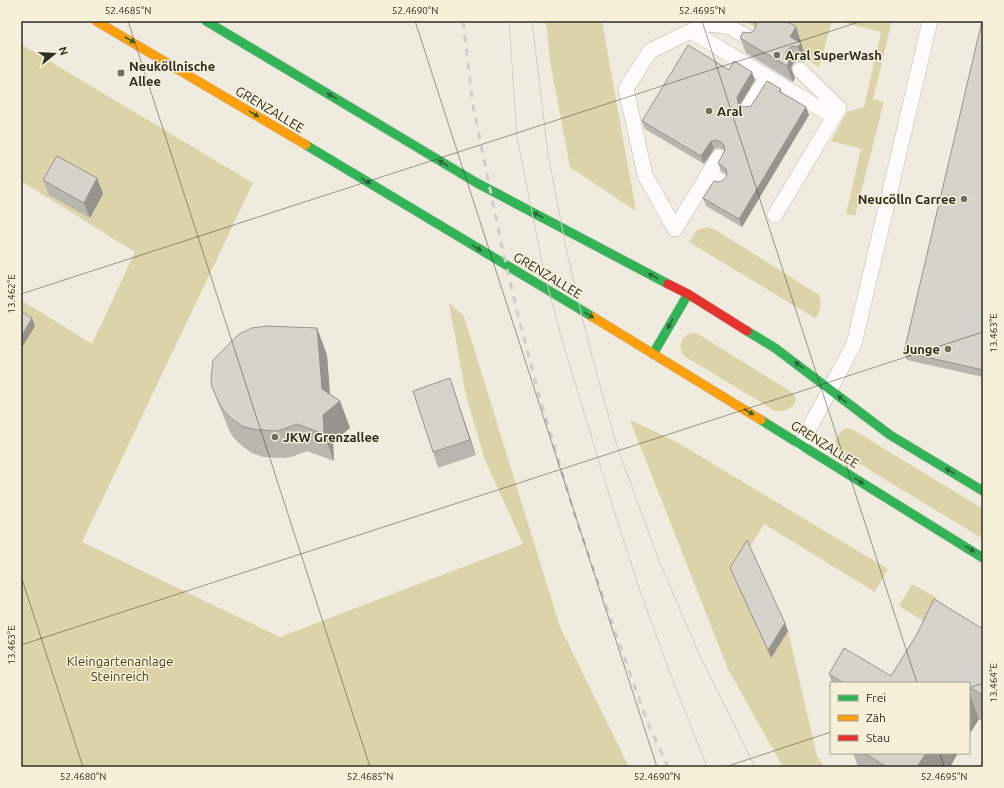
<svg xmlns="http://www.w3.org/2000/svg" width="1004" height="788" font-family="Ubuntu,sans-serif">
<rect width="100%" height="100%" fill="#efecdf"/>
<path fill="#ddd3a8" d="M 546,21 L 602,21 L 636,211 L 570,167 L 550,61 Z
M 745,21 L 832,21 L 819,67 L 795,52 L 801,42 L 770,37 Z
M 837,21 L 892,21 L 873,99 L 884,102 L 855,216 L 846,214 L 861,149 L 831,141 L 847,112 L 864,107 L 881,32 Z
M 21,44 L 253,183 L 82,542 L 280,637 L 523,544 L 485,460 L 466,396 L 449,303 L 464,316 L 560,627 L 629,767 L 21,767 L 21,300 L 92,344 L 135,252 L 21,181 Z
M 707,227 L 716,230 L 819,295 C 822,304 820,310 816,319 L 689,242 L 697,230 Z
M 691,333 L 694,333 L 698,334 L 793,393 C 802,405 786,413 775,411 L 684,356 C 677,347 681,337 691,333 Z
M 630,420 L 675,441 L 888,569 L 875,592 L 764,524 L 733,576 L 771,658 L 788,631 L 817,756 L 824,767 L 783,767 L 728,669 Z
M 846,428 L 852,429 L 983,509 L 983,539 L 837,450 L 835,440 L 841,431 Z
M 912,584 L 937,598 L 924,621 L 899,606 Z"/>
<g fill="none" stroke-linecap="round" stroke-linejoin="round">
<defs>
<path id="lane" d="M 691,31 L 834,117
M 749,106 L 767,77
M 719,157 L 675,229 L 645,175 L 626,89 L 650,51 L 691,31 L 708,24 L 727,26 L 753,40
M 709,174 L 721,181
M 775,215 L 839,108 L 800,70
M 801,444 L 854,344 L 930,21"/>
<path id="fast" d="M 206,21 L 477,183 L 668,284
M 306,145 L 593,317
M 747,331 L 775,348 L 890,435 L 983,491
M 653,354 L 688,294
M 761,420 L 983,558"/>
<path id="slow" d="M 96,21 L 306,145
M 593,317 L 761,420"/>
<path id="jam" d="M 668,284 L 688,294 L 747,331"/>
</defs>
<use href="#lane" stroke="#bebcb1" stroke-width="16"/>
<use href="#fast" stroke="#bebcb1" stroke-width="10"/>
<use href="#slow" stroke="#bebcb1" stroke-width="10"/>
<use href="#jam" stroke="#bebcb1" stroke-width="10"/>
<use href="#lane" stroke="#fdfcfa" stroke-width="15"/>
<use href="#fast" stroke="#30b455" stroke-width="9"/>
<use href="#slow" stroke="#ff9f0a" stroke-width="9"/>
<use href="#jam" stroke="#e5322d" stroke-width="9"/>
<path stroke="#cecdc9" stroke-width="1" d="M 509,21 L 517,137 L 544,272 L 562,340 L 611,501 L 639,588 L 670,673 L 707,767
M 532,21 L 548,154 L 566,248 L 588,342 L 617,446 L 660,563 L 700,656 L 755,767"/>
<path stroke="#cecdc9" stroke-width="3" stroke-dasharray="7 7" stroke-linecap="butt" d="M 463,21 L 473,106 L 501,242 L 517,311 L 539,395 L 575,516 L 609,614 L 647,721 L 668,767"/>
</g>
<path fill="#b8b6ae" d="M 753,21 L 764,21 L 796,27 L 801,42 L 801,43 L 806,59 L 804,62 L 798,61 L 793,64 L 791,68 L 795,78 L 793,82 L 746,53 L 740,38 L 748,33 L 752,32 L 755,29 L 756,27 Z
M 983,21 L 983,377 L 907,360 L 904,352 Z
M 729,70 L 755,80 L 740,105 L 742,106 L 746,107 L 751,106 L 781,89 L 782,93 L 806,107 L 809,115 L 742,227 L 706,206 L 703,198 L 718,182 L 722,181 L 726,177 L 727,175 L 721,171 L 718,163 L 725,150 L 724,150 L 719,148 L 714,149 L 704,164 L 645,129 L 642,121 Z
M 97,178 L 103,194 L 90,218 L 49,195 L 43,180 Z
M 317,328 L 327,355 L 330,394 L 340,401 L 350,428 L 333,442 L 334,461 L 307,451 L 291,457 L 283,458 L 263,457 L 252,453 L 242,446 L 233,437 L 229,430 L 212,387 Z
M 450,378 L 476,455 L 438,468 L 433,452 Z
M 730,568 L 785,623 L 788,631 L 771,658 L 733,576 Z
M 983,629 L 983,722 L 979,719 L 969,735 L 969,683 L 832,683 L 829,674 L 891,676 Z
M 853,753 L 958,753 L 950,767 L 858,767 Z"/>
<path fill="#96948d" d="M 796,27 L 801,42 L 801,43 L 806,59 L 804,62 L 798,47 L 790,37 Z
M 788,49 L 793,64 L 791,68 L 795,78 L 793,82 L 787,66 L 786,57 L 786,52 Z
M 752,72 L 755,80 L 740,105 L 738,103 L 737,97 Z
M 806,107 L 809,115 L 742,227 L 739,219 Z
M 711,141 L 714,149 L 704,164 L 701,156 Z
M 97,178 L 103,194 L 90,218 L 84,203 Z
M 32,318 L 35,326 L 21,349 L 21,337 Z
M 317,328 L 327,355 L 331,408 L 340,401 L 350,428 L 333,442 L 334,461 L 324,434 Z
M 450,378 L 455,394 L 476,455 L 470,440 Z
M 785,623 L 788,631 L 771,658 L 768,650 Z
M 969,692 L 979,719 L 969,735 Z
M 926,753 L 958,753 L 950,767 L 917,767 Z"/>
<path fill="#d6d4ca" stroke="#96948d" d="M 755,21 L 764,21 L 765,22 L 765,21 L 786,21 L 796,27 L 790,37 L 801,43 L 798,47 L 792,46 L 788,49 L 786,52 L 786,57 L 789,62 L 787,66 L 740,38 L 743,32 L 748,33 L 752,32 L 755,29 L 756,24 Z
M 982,21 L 983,21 L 983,370 L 904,352 Z
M 688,45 L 729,70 L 734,61 L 752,72 L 737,97 L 738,103 L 742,106 L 746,107 L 751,106 L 753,103 L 767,81 L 781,89 L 779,91 L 806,107 L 739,219 L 703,198 L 714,181 L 718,182 L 722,181 L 726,177 L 727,173 L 726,169 L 718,163 L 725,150 L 724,145 L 721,142 L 716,140 L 711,141 L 701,156 L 642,121 Z
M 57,156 L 97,178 L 84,203 L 43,180 Z
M 21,311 L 32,318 L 21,337 Z
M 267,326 L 317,328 L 322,389 L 340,401 L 323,415 L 324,434 L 297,424 L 281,430 L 273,431 L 253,429 L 242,426 L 232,419 L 223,410 L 219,403 L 212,387 L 211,379 L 213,360 L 239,334 L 252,328 Z
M 450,378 L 470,440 L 433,452 L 413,391 Z
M 747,540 L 785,623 L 768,650 L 730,568 Z
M 934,599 L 983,629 L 983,695 L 969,687 L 969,683 L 844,683 L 829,674 L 844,648 L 891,676 L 917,634 Z
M 864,753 L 926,753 L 917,767 L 887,767 Z"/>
<defs><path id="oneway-solid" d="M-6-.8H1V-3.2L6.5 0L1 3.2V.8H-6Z"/></defs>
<g fill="#2f6338">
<use href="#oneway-solid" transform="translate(130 40) rotate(30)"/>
<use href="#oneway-solid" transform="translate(332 96) rotate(-149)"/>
<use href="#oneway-solid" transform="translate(254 114) rotate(31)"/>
<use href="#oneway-solid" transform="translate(443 163) rotate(-149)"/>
<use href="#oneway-solid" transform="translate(366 181) rotate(31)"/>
<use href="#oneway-solid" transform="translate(538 215) rotate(-152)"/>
<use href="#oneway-solid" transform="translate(477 248) rotate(32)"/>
<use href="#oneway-solid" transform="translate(653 276) rotate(-152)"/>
<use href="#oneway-solid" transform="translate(589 315) rotate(31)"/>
<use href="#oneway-solid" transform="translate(670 324) rotate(120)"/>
<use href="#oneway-solid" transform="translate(799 365) rotate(-142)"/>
<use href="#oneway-solid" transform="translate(842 399) rotate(-142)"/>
<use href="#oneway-solid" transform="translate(749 412) rotate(31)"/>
<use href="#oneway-solid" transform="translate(950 471) rotate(-149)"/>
<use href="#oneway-solid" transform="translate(859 481) rotate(32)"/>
<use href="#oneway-solid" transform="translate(970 549) rotate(33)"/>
</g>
<path fill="none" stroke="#2f2d24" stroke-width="1" stroke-opacity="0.45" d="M 128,21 L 370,767M 415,21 L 657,767M 702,21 L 917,683M 21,294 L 862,21M 21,576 L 83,767M 21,645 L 983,332M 969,688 L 983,683M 940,753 L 944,767M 725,767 L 831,732"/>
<g fill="#727065" stroke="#f6f0d8" stroke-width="1.5">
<circle cx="777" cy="55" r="4"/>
<rect x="117" y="69" width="8" height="8" rx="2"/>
<circle cx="709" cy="111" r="4"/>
<circle cx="964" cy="199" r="4"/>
<circle cx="948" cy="349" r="4"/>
<circle cx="275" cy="437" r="4"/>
</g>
<g text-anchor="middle" stroke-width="3" stroke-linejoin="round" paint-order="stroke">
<g font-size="13" font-weight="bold" fill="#2f2d24" stroke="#f6f0d8" text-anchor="start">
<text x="785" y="60">Aral SuperWash</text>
<text x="129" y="71">Neuköllnische<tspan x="129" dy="15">Allee</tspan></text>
<text x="717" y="116">Aral</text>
<text x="956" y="204" text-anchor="end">Neucölln Carree</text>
<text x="940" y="354" text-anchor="end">Junge</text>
<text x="283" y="442">JKW Grenzallee</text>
</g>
<g font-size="13" fill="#2f2d24" stroke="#f6f0d8">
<text transform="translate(270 109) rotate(31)" y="5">GRENZALLEE</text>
<text transform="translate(548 275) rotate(31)" y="5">GRENZALLEE</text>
<text transform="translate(825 444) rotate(32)" y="5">GRENZALLEE</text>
</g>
<g font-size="13" fill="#4b421a" stroke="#f6f0d8">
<text x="120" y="666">Kleingartenanlage<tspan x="120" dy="15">Steinreich</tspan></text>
</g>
</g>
<rect width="1004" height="788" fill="none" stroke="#f6f0d8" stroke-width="44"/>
<rect x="830" y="682" width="140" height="72" fill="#f6f0d8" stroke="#a6a290"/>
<rect x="838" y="695" width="20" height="6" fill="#30b455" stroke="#a6a290"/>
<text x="866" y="702" font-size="12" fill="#2f2d24">Frei</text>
<rect x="838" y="715" width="20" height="6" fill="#ff9f0a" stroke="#a6a290"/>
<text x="866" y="722" font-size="12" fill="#2f2d24">Zäh</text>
<rect x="838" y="735" width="20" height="6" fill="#e5322d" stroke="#a6a290"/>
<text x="866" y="742" font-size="12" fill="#2f2d24">Stau</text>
<g transform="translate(54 54) rotate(72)" stroke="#f6f0d8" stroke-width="3" paint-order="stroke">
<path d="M0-3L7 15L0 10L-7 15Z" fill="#2f2d24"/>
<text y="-6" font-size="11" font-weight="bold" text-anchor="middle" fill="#2f2d24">N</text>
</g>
<rect x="22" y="22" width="960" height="744" fill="none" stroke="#2f2d24" stroke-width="1.5"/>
<g font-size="10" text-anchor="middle" fill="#2f2d24">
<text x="128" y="14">52.4685°N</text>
<text x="415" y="14">52.4690°N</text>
<text x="702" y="14">52.4695°N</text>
<text transform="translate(11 294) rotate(-90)" y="4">13.462°E</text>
<text transform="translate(993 333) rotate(-90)" y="4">13.463°E</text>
<text transform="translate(11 645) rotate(-90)" y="4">13.463°E</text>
<text transform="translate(993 683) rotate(-90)" y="4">13.464°E</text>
<text x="83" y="780">52.4680°N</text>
<text x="370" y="780">52.4685°N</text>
<text x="657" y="780">52.4690°N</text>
<text x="944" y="780">52.4695°N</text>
</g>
</svg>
